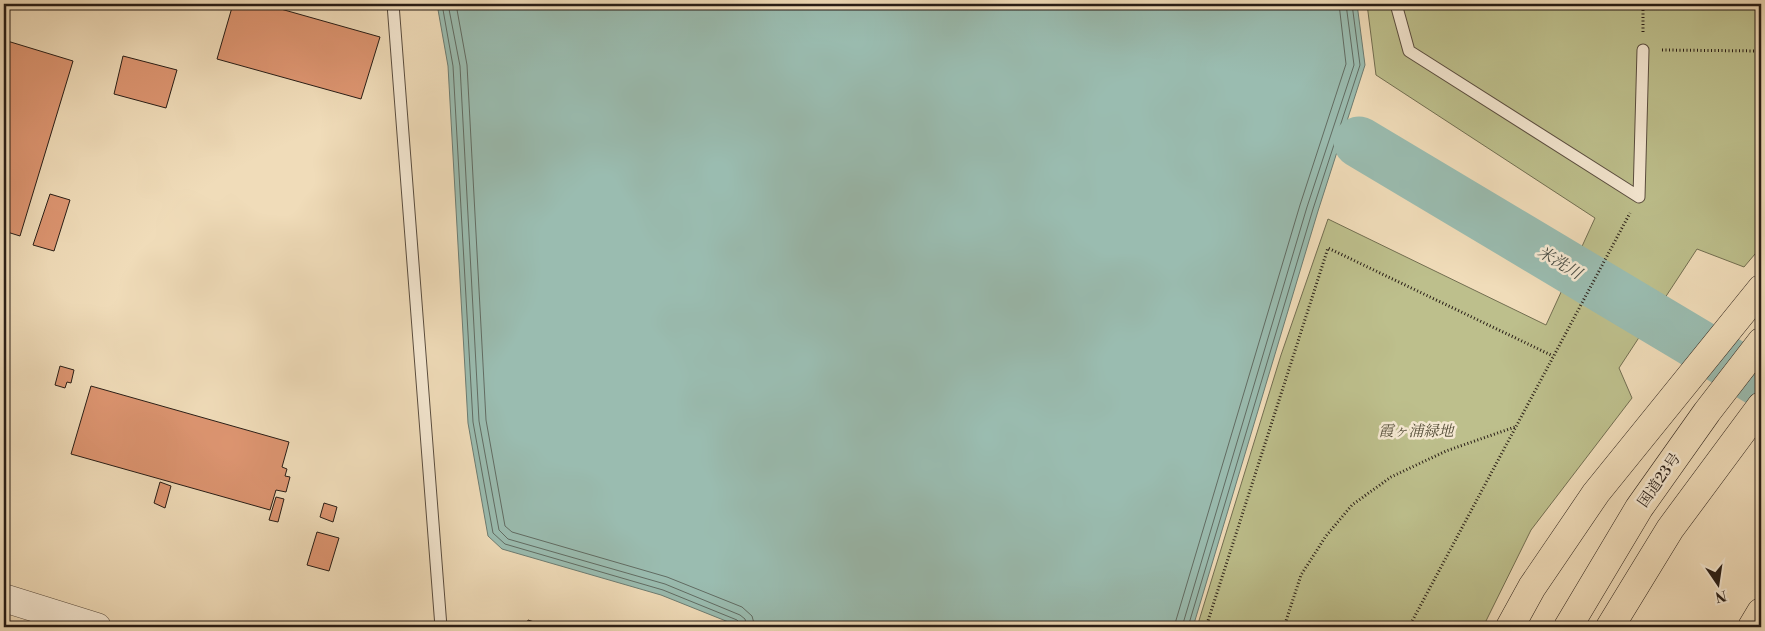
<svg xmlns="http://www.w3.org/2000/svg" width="1765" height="631" font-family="'Libre Bodoni','Noto Serif JP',serif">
<rect width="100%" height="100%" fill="#f0dcb9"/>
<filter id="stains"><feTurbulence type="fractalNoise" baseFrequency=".004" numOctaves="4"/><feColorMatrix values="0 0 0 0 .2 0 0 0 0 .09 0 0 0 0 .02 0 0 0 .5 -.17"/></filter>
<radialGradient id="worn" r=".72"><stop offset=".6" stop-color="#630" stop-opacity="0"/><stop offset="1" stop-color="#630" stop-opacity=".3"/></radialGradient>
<path fill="#bdbf8c" stroke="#726e51" d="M 1367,4 L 1761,4 L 1761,247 L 1744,267 L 1697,249 L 1619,368 L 1632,398 L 1531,530 L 1483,627 L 1197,627 L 1281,355 L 1328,219 L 1546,325 L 1595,218 L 1376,75 Z"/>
<path fill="#9abcb0" stroke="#6c7c72" d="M 437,4 L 1357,4 L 1365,65 L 1318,211 L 1193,627 L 741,627 L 661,595 L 502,549 L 488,536 L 468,423 L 448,66 Z"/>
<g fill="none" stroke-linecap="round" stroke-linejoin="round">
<path stroke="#616c63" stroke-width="1" d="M 442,4 L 453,66 L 473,422 L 493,533 L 505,544 L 663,590 L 737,620 L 740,623 L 741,627
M 448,4 L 460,66 L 479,421 L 499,530 L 508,539 L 665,584 L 740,615 L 745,619 L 747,627
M 456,4 L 467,65 L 486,420 L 505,526 L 512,532 L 667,577 L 742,607 L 752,616 L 755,627
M 1174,627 L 1300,205 L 1346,64 L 1339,4
M 1182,627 L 1307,207 L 1354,65 L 1346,4
M 1188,627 L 1313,209 L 1360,65 L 1352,4"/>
<path stroke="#9abcb0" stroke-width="51" d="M 1359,142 L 1761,382"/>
</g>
<path fill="#dd9571" stroke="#281d16" d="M 233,4 L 263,4 L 380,37 L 361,99 L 217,59 Z
M 4,40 L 73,61 L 20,236 L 4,231 Z
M 123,56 L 177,70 L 166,108 L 114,94 Z
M 50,194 L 70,200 L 54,251 L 33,245 Z
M 60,366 L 74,370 L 71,383 L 67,382 L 65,388 L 55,385 Z
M 91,386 L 289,442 L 282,467 L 287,469 L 285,476 L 290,477 L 286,492 L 276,490 L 270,510 L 71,454 Z
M 160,482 L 171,486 L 165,508 L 154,503 Z
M 276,497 L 284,499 L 278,522 L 269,520 Z
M 324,503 L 337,507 L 333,522 L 320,517 Z
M 317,532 L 339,538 L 329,571 L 307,565 Z
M 528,620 L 550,627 L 526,627 Z"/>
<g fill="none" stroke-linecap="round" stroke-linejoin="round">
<defs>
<path id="service" d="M 393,4 L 441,627
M 1396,4 L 1409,51 L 1639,197 L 1643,50"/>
<path id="tertiary" d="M 4,598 L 97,627"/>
<path id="trunk" d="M 1510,627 L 1532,587 L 1596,493 L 1761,289
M 1568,627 L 1639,508 L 1707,412 L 1761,342
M 1610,627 L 1670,529 L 1761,406
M 1752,627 L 1761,612"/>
</defs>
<use href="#service" stroke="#5a4d3f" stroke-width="13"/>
<use href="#tertiary" stroke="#5a4d3f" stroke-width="29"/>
<use href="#trunk" stroke="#281d16" stroke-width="29"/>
<path stroke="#281d16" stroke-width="3" stroke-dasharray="1 2.5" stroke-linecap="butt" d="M 1643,32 L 1643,4
M 1662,50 L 1761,51
M 1206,627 L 1328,248 L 1553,356
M 1284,627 L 1301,575 L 1326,536 L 1352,505 L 1391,477 L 1446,451 L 1515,427
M 1409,627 L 1630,213"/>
<use href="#service" stroke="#f5e8d2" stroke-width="11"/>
<use href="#tertiary" stroke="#f5e8d2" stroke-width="28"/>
<use href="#trunk" stroke="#f0dcb9" stroke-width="28"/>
</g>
<g text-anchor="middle" stroke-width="5" stroke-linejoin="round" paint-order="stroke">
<g font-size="15" font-style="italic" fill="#554e39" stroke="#f5e8d2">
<text x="1416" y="436">霞ヶ浦緑地</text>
</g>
<g font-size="15" fill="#281d16" stroke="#f5e8d2">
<text transform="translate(1659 480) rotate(-55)" y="5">国道23号</text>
</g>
<g font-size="16" font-style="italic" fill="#4a4d44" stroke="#f5e8d2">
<text transform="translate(1560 262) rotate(31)" y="6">米洗川</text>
</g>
</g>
<rect width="1765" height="631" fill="none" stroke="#f0dcb9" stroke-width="20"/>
<rect x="5" y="5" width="1755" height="621" fill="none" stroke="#281d16" stroke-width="2.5"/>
<rect x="10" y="10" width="1745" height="611" fill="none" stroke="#281d16"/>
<g transform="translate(1718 584) rotate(167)" stroke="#f5e8d2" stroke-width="4" paint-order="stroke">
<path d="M0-4L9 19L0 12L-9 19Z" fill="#281d16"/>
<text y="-8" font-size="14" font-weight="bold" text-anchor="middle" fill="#281d16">N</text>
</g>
<rect width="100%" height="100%" filter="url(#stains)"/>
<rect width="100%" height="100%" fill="url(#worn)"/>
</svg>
